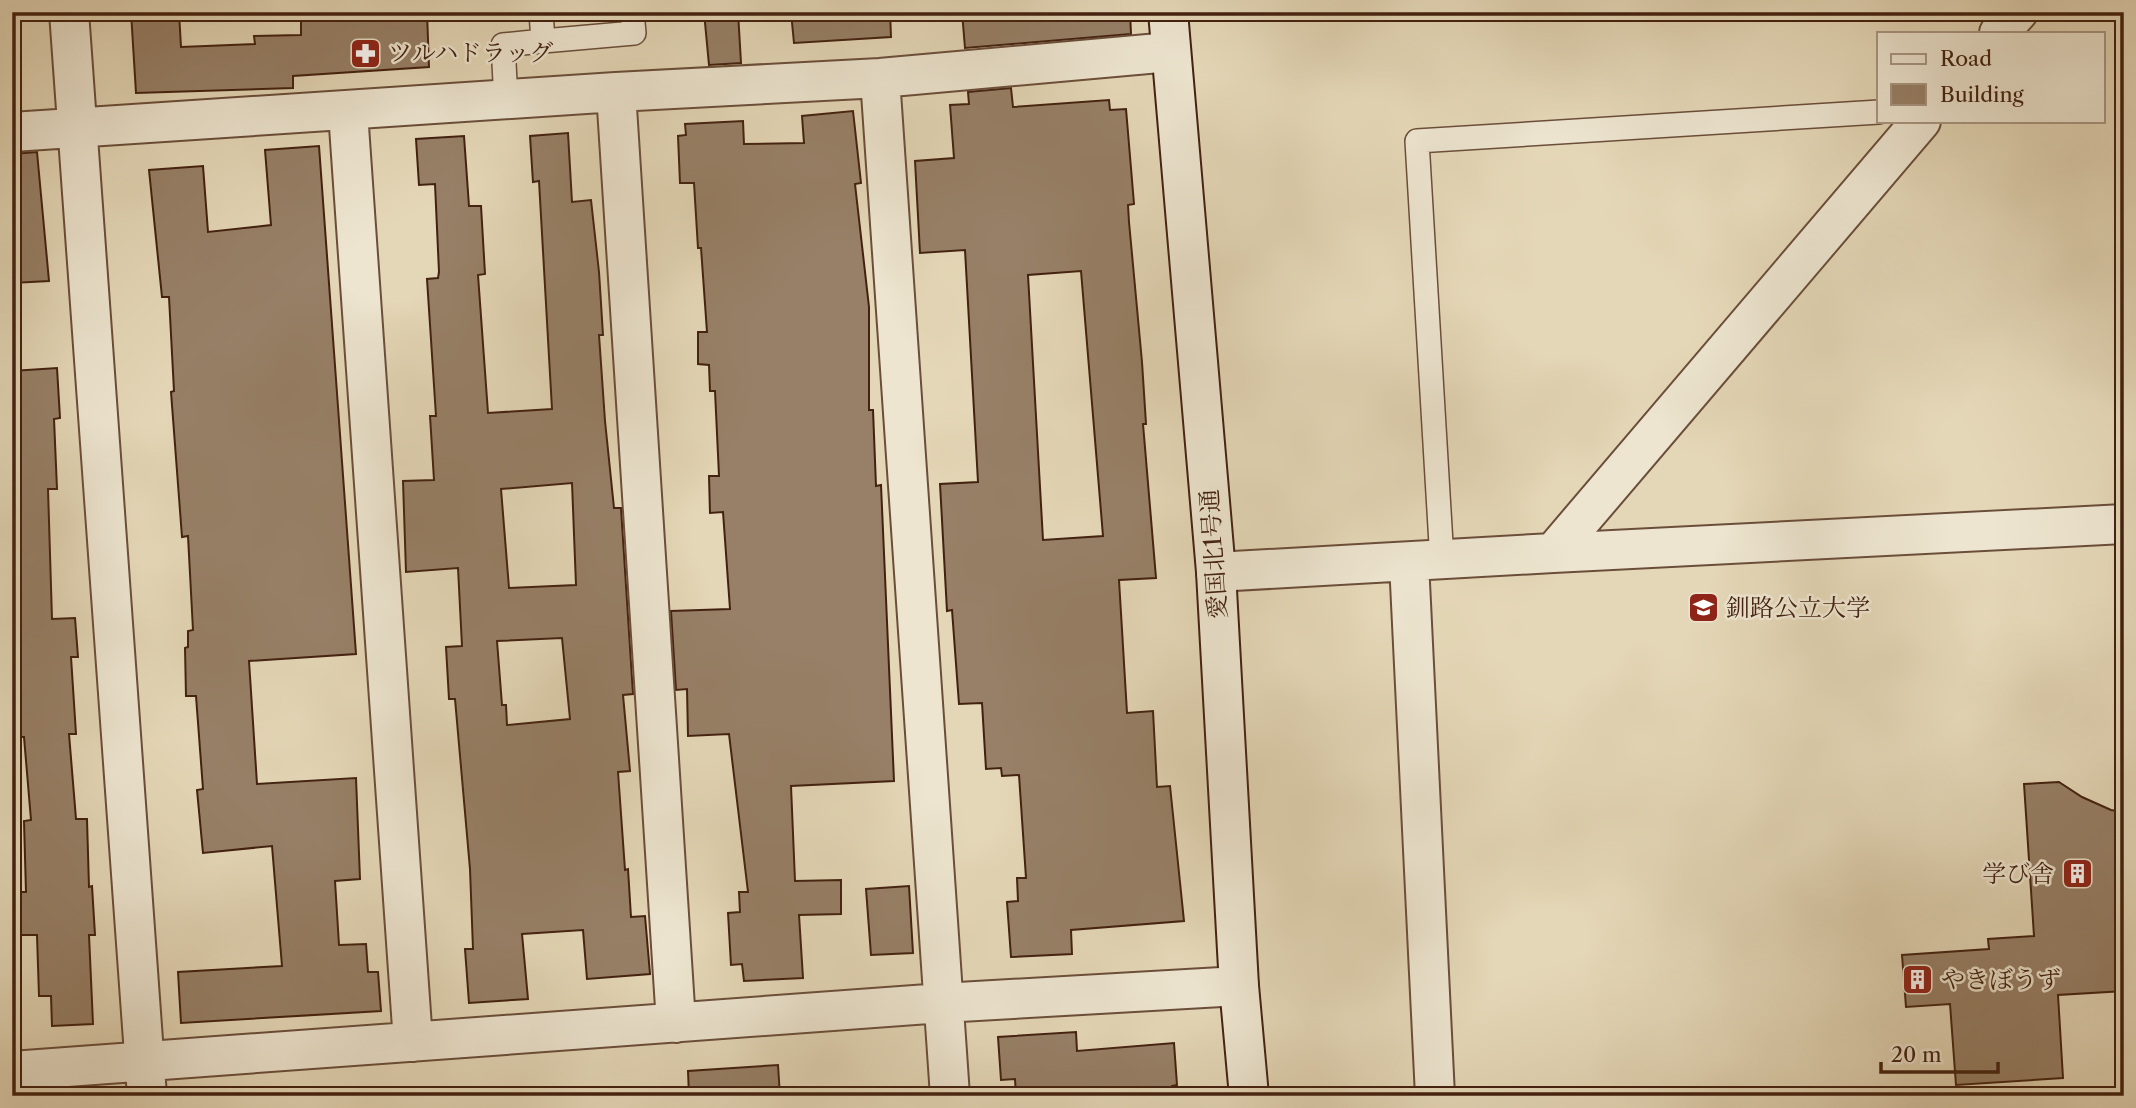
<svg xmlns="http://www.w3.org/2000/svg" width="2136" height="1108" font-family="'Libre Caslon Text','Noto Serif JP',serif">
<rect width="100%" height="100%" fill="#e4d7b7"/>
<filter id="stains"><feTurbulence type="fractalNoise" baseFrequency=".00286" numOctaves="4"/><feColorMatrix values="0 0 0 0 .2 0 0 0 0 .09 0 0 0 0 .02 0 0 0 .5 -.17"/></filter>
<radialGradient id="worn" r=".72"><stop offset=".6" stop-color="#630" stop-opacity="0"/><stop offset="1" stop-color="#630" stop-opacity=".3"/></radialGradient>
<path fill="#978067" stroke="#432110" stroke-width="2" fill-rule="evenodd" d="M 131,12 L 179,12 L 181,47 L 255,44 L 254,36 L 301,35 L 301,12 L 427,12 L 429,67 L 293,76 L 293,88 L 136,93 Z
M 704,12 L 738,12 L 741,63 L 709,65 Z
M 791,12 L 890,12 L 891,37 L 794,43 Z
M 962,12 L 1130,12 L 1131,34 L 965,48 Z
M 1011,88 L 1013,107 L 1109,100 L 1110,110 L 1126,109 L 1134,204 L 1128,205 L 1129,222 L 1142,362 L 1146,424 L 1143,424 L 1156,578 L 1119,580 L 1127,713 L 1153,711 L 1157,787 L 1170,786 L 1184,921 L 1071,930 L 1072,954 L 1011,957 L 1007,902 L 1018,901 L 1017,878 L 1026,878 L 1019,775 L 1002,776 L 1001,768 L 986,769 L 982,703 L 959,704 L 952,610 L 947,611 L 940,484 L 978,482 L 965,250 L 920,253 L 915,161 L 954,158 L 950,105 L 969,104 L 968,92 ZM 1081,271 L 1103,536 L 1043,540 L 1028,275 Z
M 853,111 L 861,183 L 855,184 L 869,307 L 869,410 L 873,410 L 876,486 L 881,485 L 894,781 L 791,786 L 795,881 L 841,880 L 841,914 L 799,915 L 803,978 L 744,981 L 742,964 L 731,965 L 728,913 L 740,912 L 739,892 L 748,892 L 729,734 L 688,736 L 687,689 L 676,690 L 671,611 L 730,609 L 723,512 L 710,513 L 709,476 L 719,476 L 715,391 L 710,391 L 709,365 L 698,364 L 698,332 L 707,332 L 701,248 L 698,248 L 694,183 L 680,183 L 678,136 L 686,135 L 685,124 L 743,121 L 744,144 L 804,143 L 802,116 Z
M 568,133 L 572,202 L 591,200 L 599,272 L 603,335 L 599,335 L 605,421 L 614,508 L 621,508 L 633,694 L 623,695 L 630,771 L 618,772 L 625,870 L 628,869 L 631,917 L 645,916 L 650,974 L 587,979 L 583,930 L 522,934 L 528,999 L 469,1003 L 465,949 L 473,949 L 470,869 L 455,699 L 449,699 L 446,647 L 462,646 L 458,568 L 406,572 L 403,481 L 434,480 L 430,416 L 436,416 L 427,279 L 438,278 L 439,272 L 435,184 L 419,185 L 416,139 L 464,136 L 469,206 L 481,206 L 485,274 L 478,275 L 488,413 L 552,409 L 539,181 L 533,182 L 530,136 ZM 572,483 L 576,585 L 509,588 L 501,489 ZM 562,638 L 570,719 L 507,725 L 506,705 L 502,705 L 497,641 Z
M 319,146 L 356,654 L 249,661 L 257,784 L 356,778 L 360,879 L 335,881 L 339,945 L 366,944 L 368,972 L 378,972 L 381,1011 L 181,1023 L 178,972 L 282,966 L 272,846 L 203,853 L 197,790 L 203,789 L 196,696 L 186,696 L 185,648 L 188,647 L 188,631 L 193,630 L 188,536 L 182,537 L 171,392 L 174,391 L 169,297 L 162,297 L 149,170 L 203,166 L 208,232 L 271,225 L 265,150 Z
M 37,152 L 49,281 L 12,283 L 12,154 Z
M 57,368 L 60,418 L 54,419 L 57,489 L 48,489 L 52,619 L 75,618 L 78,657 L 71,657 L 76,734 L 69,734 L 76,819 L 87,819 L 89,887 L 92,886 L 95,935 L 89,935 L 93,1024 L 52,1026 L 51,996 L 39,996 L 37,935 L 12,935 L 12,892 L 26,892 L 24,821 L 31,820 L 24,737 L 20,737 L 12,601 L 12,371 Z
M 2059,782 L 2082,797 L 2111,810 L 2124,812 L 2124,991 L 2058,995 L 2063,1078 L 1956,1085 L 1950,1004 L 1906,1007 L 1902,955 L 1989,949 L 1988,939 L 2034,936 L 2024,784 Z
M 909,886 L 913,953 L 871,955 L 866,889 Z
M 1076,1032 L 1077,1051 L 1174,1043 L 1177,1085 L 1172,1086 L 1172,1096 L 1016,1096 L 1015,1079 L 1001,1080 L 998,1037 Z
M 778,1065 L 780,1096 L 689,1096 L 688,1071 Z"/>
<g fill="none" stroke-linecap="round" stroke-linejoin="round">
<defs>
<path id="lane" d="M 543,41 L 634,33 L 632,12
M 506,100 L 503,45 L 543,41 L 541,12
M 1442,561 L 1417,141 L 1879,112"/>
<path id="street" d="M 69,12 L 147,1096
M 1999,33 L 2018,12
M 880,78 L 950,1096
M 616,92 L 676,1023
M 348,112 L 413,1042
M 12,132 L 616,92 L 880,78 L 1170,52
M 1553,553 L 2124,524
M 1409,562 L 1435,1096
M 1216,572 L 1553,553 L 1921,121
M 12,1071 L 942,1003 L 1239,986"/>
<path id="secondary" d="M 1168,12 L 1216,572 L 1239,986 L 1249,1096"/>
</defs>
<use href="#lane" stroke="#6b4e3a" stroke-width="26"/>
<use href="#street" stroke="#6b4e3a" stroke-width="42"/>
<use href="#secondary" stroke="#432110" stroke-width="42"/>
<use href="#lane" stroke="#ede5d0" stroke-width="23"/>
<use href="#street" stroke="#ede5d0" stroke-width="38"/>
<use href="#secondary" stroke="#ede5d0" stroke-width="38"/>
</g>
<defs>
<symbol id="pharmacy-square" viewBox="-11 -11 22 22"><rect x="-9" y="-9" width="18" height="18" rx="4" fill="#8f2418" stroke="#ede5d0"/><path d="M-2-6h4v4h4v4h-4v4h-4v-4h-4v-4h4Z" fill="#fff"/></symbol>
<symbol id="university-square" viewBox="-11 -11 22 22"><rect x="-9" y="-9" width="18" height="18" rx="4" fill="#8f2418" stroke="#ede5d0"/><path d="M0-5L7-2L0 1L-7-2ZM-4 1L0 2.5L4 1V4Q0 6-4 4Z" fill="#fff"/></symbol>
<symbol id="building-square" viewBox="-11 -11 22 22"><rect x="-9" y="-9" width="18" height="18" rx="4" fill="#8f2418" stroke="#ede5d0"/><path d="M-4-6H4V6H1V3H-1V6H-4ZM-2.5-4.3h1.7v1.8h-1.7ZM.8-4.3h1.7v1.8H.8ZM-2.5-1h1.7V.8h-1.7ZM.8-1h1.7V.8H.8Z" fill="#fff"/></symbol>
</defs>
<g fill-rule="evenodd">
<use href="#pharmacy-square" x="348" y="36" width="35" height="35"/>
<use href="#university-square" x="1686" y="590" width="35" height="35"/>
<use href="#building-square" x="2060" y="856" width="35" height="35"/>
<use href="#building-square" x="1900" y="962" width="35" height="35"/>
</g>
<g text-anchor="middle" stroke-width="5" stroke-linejoin="round" paint-order="stroke">
<g font-size="24" fill="#432110" stroke="#ede5d0" text-anchor="start">
<text x="388" y="61">ツルハドラッグ</text>
<text x="1726" y="616">釧路公立大学</text>
<text x="2054" y="882" text-anchor="end">学び舎</text>
<text x="1941" y="988">やきぼうず</text>
</g>
<g font-size="24" fill="#432110" stroke="#ede5d0">
<text transform="translate(1214 554) rotate(-94)" y="8">愛国北1号通</text>
</g>
</g>
<rect width="2136" height="1108" fill="none" stroke="#e4d7b7" stroke-width="42"/>
<rect x="14" y="14" width="2108" height="1080" fill="none" stroke="#432110" stroke-width="3.5"/>
<rect x="21" y="21" width="2094" height="1066" fill="none" stroke="#432110" stroke-width="2"/>
<rect x="1877" y="32" width="228" height="91" fill="#ede5d0" stroke="#a99783" stroke-width="2"/>
<rect x="1891" y="54" width="35" height="10" fill="#ede5d0" stroke="#a99783" stroke-width="2"/>
<text x="1940" y="66" font-size="21" fill="#432110">Road</text>
<rect x="1891" y="84" width="35" height="21" fill="#978067" stroke="#a99783" stroke-width="2"/>
<text x="1940" y="102" font-size="21" fill="#432110">Building</text>
<path d="M1881 1062v10h117v-10" fill="none" stroke="#432110" stroke-width="3.5"/>
<text x="1891" y="1062" font-size="21" fill="#432110" stroke="#ede5d0" stroke-width="5" paint-order="stroke">20 m</text>
<rect width="100%" height="100%" filter="url(#stains)"/>
<rect width="100%" height="100%" fill="url(#worn)"/>
</svg>
